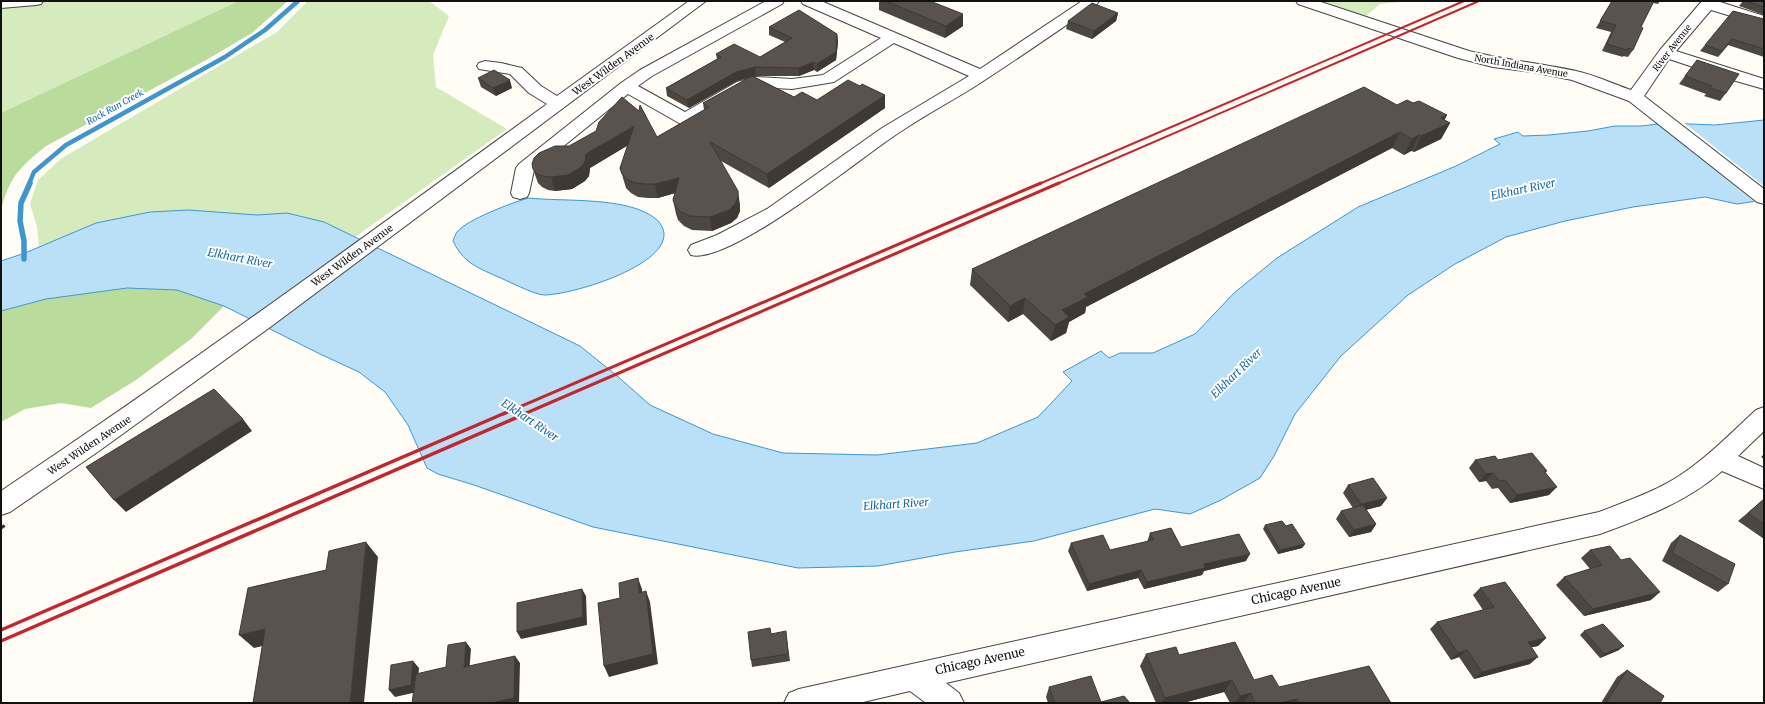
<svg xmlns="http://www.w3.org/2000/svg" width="1765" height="704" font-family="Merriweather,serif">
<rect width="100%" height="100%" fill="#fffdf5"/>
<path fill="#d5ebbd" d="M 1,1 L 245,1 L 1,116 Z
M 308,1 L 429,1 L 449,16 L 433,55 L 436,87 L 507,129 L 355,237 L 324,222 L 287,213 L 257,215 L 188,210 L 150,212 L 96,223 L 39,247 L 37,227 L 30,204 L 38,180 L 62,158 L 277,32 Z
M 1321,1 L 1407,1 L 1380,4 L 1366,16 Z"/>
<path fill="#b9dc9c" d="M 239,1 L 288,1 L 252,33 L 208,59 L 46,146 C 19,168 10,176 1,210 L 1,113 Z
M 127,288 L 177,290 L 224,306 L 191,339 L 136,380 L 91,408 L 61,403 L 25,409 L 1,422 L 1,311 L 46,299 Z"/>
<path fill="#b9e0f7" stroke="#3f96cf" d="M 1764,120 L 1764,200 L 1737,204 L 1705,197 L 1633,207 L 1565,221 L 1506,237 L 1455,264 L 1408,295 L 1341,356 L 1295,414 L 1274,456 L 1260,478 L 1221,500 L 1190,514 L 1155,509 L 1034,541 L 955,552 L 878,566 L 798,568 L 593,527 L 474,485 L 438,474 L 427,468 L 408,425 L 385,392 L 359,372 L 320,354 L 224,306 L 177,290 L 127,288 L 46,299 L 1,311 L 1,261 L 25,253 L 96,223 L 150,212 L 188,210 L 257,215 L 287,213 L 324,222 L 580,346 L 616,375 L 650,405 L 713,434 L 783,453 L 877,455 L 977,443 L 1038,417 L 1072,381 L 1063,372 L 1101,351 L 1109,358 L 1120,353 L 1153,353 L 1195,334 L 1234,293 L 1277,258 L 1358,207 L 1456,166 L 1500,144 L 1494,139 L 1518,132 L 1523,136 L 1549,135 L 1588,131 L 1615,126 L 1641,126 L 1666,123 L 1715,125 Z
M 529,198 C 564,202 628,196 656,219 C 660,222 664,229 664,234 C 665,267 571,295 544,295 C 535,295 506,280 496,276 C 476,267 463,262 453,241 C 454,238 455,235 457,232 C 466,220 513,202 529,198 Z"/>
<path fill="#fffdf5" d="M 1665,121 L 1682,121 L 1764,186 L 1764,202 L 1756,203 L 1656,122 Z"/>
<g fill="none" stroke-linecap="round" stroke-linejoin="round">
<path stroke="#3f96cf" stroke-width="4.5" d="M 29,184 L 34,172 L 66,145 L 225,57 L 265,30 L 298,1"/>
<path stroke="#3f96cf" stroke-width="5.5" d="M 24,259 L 24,241 L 20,221 L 21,203 L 30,183"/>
<defs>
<path id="minor" d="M 1,1 L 43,1 L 41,4 L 36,5 L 1,8 Z
M 689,1 L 706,1 L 273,325 L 99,451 L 10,512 L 1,515 L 1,491 C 187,367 367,235 547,104 L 529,93 L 510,74 L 479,69 L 477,66 L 479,63 L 485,61 L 501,63 L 522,68 L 541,86 L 557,96 Z
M 766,1 L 784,1 L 782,4 L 652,76 L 638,86 L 685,112 L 737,82 L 756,77 L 792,79 L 823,75 L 881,38 L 803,4 L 801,1 L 821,1 L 980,69 L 1082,1 L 1099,1 L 1097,4 C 1056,32 1016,60 974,87 C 948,103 920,118 894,136 C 858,160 729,265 691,255 L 688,250 L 691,245 L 717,235 L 767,209 L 882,128 L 969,76 L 894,43 L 834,82 L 792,89 L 756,87 L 749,89 L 691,123 L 685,124 L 679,123 L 628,94 L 534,170 L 529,193 L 527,197 L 520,199 L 513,197 L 511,193 L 516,168 L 519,164 L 621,83 L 640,70 Z
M 1296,1 L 1318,1 L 1469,51 C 1504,60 1540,63 1576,71 C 1595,75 1613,84 1631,90 L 1660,50 L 1702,1 L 1717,1 L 1764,16 L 1764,26 L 1711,10 L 1676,51 L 1764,79 L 1764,89 L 1729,79 L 1669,59 L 1644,96 L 1764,189 L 1764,204 L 1757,202 L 1629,101 L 1572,80 L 1533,72 L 1493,67 L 1458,58 L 1298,4 Z
M 1764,407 L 1764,431 L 1738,456 L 1764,468 L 1764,489 L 1722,471 C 1687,502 1643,518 1600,534 L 946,683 L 959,693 L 964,703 L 926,703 L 910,691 L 859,703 L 784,703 L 789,693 L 799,689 L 1599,512 C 1627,501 1657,491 1682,474 C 1709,456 1732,432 1756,410 Z"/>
</defs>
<use href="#minor" stroke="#444" stroke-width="2"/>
<path stroke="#333" stroke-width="3" stroke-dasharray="4.5 2.5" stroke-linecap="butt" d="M 1,528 L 7,524"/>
<use href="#minor" fill="#fff" fill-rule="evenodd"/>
<path stroke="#c4262e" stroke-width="2" d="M 1039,184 L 1464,1
M 1057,184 L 1479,1"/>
<path stroke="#c4262e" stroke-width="3" d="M 503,414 L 1041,183
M 524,414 L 1059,183"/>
<path stroke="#c4262e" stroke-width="3.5" d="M 1,630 L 505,413
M 1,641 L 527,413"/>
</g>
<path fill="#4d4742" d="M 879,1 L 930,1 L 963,26 L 945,38 L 879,10 Z
M 1612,1 L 1660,1 L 1658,4 L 1653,3 L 1641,27 L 1633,50 L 1628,57 L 1623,56 L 1623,57 L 1602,51 L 1611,32 L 1596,28 Z
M 1743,1 L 1764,1 L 1764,15 L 1739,6 Z
M 1118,13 L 1116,21 L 1092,39 L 1066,29 L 1068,21 Z
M 1764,19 L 1764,57 L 1728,45 L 1718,57 L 1700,51 L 1705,45 Z
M 769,27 L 837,34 L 838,42 L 836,60 L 817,72 L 814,70 L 799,76 L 753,76 L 794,97 L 817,100 L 860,86 L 885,95 L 885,108 L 769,188 L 721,161 L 740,205 L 740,211 L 737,218 L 731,223 L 712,231 L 692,230 L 684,226 L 678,220 L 676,214 L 673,200 L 675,193 L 658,198 L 648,198 L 638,197 L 631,193 L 626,188 L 620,168 L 628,145 L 590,168 L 589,176 L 585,181 L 572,189 L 555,191 L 548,190 L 542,187 L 538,183 L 533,169 L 569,146 L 657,137 L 704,110 L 703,103 L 750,77 L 737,81 L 689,108 L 667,96 L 666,88 L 717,59 L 716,54 L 760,57 L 785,42 L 769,35 Z
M 1697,60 L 1726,93 L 1720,101 L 1704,96 L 1706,94 L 1679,84 Z
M 478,78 L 512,88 L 496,96 L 481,87 Z
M 1413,103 L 1447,115 L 1444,120 L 1450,123 L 1441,139 L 1414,152 L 1411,151 L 1404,155 L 1392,148 L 1086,307 L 1085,313 L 1069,322 L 1066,333 L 1051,341 L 1023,314 L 1008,322 L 970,285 L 972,269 L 1397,105 Z
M 1764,454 L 1764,459 L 1761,457 Z
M 1475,460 L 1498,460 L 1547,471 L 1545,473 L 1549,495 L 1510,503 L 1498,488 L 1492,489 L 1486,481 L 1479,482 L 1469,468 Z
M 1348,485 L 1387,498 L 1381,506 L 1366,510 L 1376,524 L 1371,532 L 1349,537 L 1336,519 L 1341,511 L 1353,508 L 1343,493 Z
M 1764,499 L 1764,539 L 1738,521 Z
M 1265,525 L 1286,526 L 1305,544 L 1302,548 L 1278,554 L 1263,529 Z
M 1150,533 L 1181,547 L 1246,561 L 1204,571 L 1202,575 L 1144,589 L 1138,578 L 1087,591 L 1068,551 L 1071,543 L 1110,550 L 1147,542 Z
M 1680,535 L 1728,584 L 1718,592 L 1662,561 L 1671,543 Z
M 1590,550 L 1621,560 L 1651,600 L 1584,616 L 1556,585 L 1564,577 L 1590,569 L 1581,558 Z
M 1480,588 L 1546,638 L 1538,646 L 1531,647 L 1530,664 L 1474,679 L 1459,657 L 1451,660 L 1430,629 L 1437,622 L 1483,610 L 1473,595 Z
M 770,628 L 771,634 L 787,639 L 790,661 L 752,667 L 751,660 Z
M 1584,631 L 1619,650 L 1600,658 L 1580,635 Z
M 1146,654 L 1179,655 L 1254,680 L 1279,687 L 1391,703 L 1230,703 L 1224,692 L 1183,703 L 1156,703 L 1140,666 Z
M 1627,670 L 1660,703 L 1601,703 L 1617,677 Z
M 1049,687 L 1101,702 L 1130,703 L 1048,703 L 1046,697 Z"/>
<path fill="#3f3936" d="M 1118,13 L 1116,21 L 1092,39 L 1094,31 Z
M 963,14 L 963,26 L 945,38 L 946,26 Z
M 837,34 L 838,42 L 836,60 L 817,72 L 817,64 Z
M 1732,39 L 1728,45 L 1718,57 L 1722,51 Z
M 813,62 L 814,70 L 799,76 L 799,68 Z
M 755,67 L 756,76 L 737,81 L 689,108 L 687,100 L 736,72 Z
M 510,80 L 512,88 L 496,96 L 493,88 Z
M 885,95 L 885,108 L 769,188 L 767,174 Z
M 1447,115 L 1441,127 L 1450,123 L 1441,139 L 1414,152 L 1421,136 L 1441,118 Z
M 634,126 L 637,140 L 590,168 L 589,176 L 585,181 L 572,189 L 555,191 L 551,177 L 586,154 Z
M 1400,132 L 1392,148 L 1086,307 L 1085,313 L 1069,322 L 1066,333 L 1051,341 L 1055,325 L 1062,310 L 1084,294 Z
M 1419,135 L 1411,151 L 1404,155 L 1412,139 Z
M 679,178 L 682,191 L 658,198 L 655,184 Z
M 738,191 L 740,205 L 740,211 L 737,218 L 731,223 L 712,231 L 710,217 Z
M 1025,298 L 1023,314 L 1008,322 L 1010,306 Z
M 243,419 L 252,431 L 126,512 L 114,500 Z
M 1493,473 L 1486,481 L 1479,482 L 1486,474 Z
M 1557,487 L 1549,495 L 1510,503 L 1517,495 Z
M 1387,498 L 1381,506 L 1356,512 L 1361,504 Z
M 1376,524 L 1371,532 L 1349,537 L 1354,530 Z
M 366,542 L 378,557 L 364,703 L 350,703 Z
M 1305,544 L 1302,548 L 1278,554 L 1280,550 Z
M 1250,554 L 1246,561 L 1204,571 L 1202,575 L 1144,589 L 1147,582 L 1204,564 Z
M 1141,570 L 1138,578 L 1087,591 L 1089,584 Z
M 638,578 L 642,589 L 643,604 L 639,593 Z
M 582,589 L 586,596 L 587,625 L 521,639 L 517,632 Z
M 646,591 L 650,602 L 658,664 L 609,677 L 604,666 Z
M 1660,592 L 1651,600 L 1584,616 L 1593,609 Z
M 265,629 L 280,642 L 254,648 L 239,635 Z
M 1546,638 L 1538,646 L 1520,650 L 1528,642 Z
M 466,642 L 471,649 L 469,674 L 464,667 Z
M 1624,646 L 1619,650 L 1600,658 L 1604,654 Z
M 1467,650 L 1459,657 L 1451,660 L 1458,653 Z
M 515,656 L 520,663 L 519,703 L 491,703 Z
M 1538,657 L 1530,664 L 1474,679 L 1482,672 Z
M 413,661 L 419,668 L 417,692 L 395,697 L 389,690 Z
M 1232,680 L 1224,692 L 1183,703 L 1162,703 L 1165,698 Z
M 1251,693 L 1244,703 L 1235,703 L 1240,696 Z
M 1297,699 L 1294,703 L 1280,703 Z"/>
<path fill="#5a524d" stroke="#3f3936" d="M 886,1 L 930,1 L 963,14 L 946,26 Z
M 1612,1 L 1654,1 L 1641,27 L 1643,28 L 1633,50 L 1628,48 L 1627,50 L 1607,44 L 1616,25 L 1600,21 Z
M 1746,1 L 1764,1 L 1764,7 Z
M 1092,3 L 1118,13 L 1094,31 L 1068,21 Z
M 799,10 L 837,34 L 836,52 L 817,64 L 813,62 L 799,68 L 755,67 L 736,72 L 687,100 L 666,88 L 721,57 L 716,54 L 734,44 L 760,57 L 792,38 L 769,27 Z
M 1733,11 L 1764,19 L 1764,49 L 1732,39 L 1722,51 L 1705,45 Z
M 1697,60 L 1739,74 L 1726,93 L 1710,88 L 1712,86 L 1685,76 Z
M 494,70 L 510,80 L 493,88 L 478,78 Z
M 752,76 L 794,97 L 802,92 L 817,100 L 848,80 L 860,86 L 862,84 L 885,95 L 767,174 L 710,142 L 738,191 L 738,197 L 735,204 L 729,210 L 710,217 L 690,216 L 681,212 L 676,207 L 673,200 L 679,178 L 655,184 L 645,184 L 635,183 L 628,180 L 622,174 L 620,168 L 634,126 L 586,154 L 585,162 L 581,167 L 568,175 L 551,177 L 543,176 L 537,174 L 533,169 L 532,164 L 534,158 L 539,153 L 555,146 L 569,146 L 596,131 L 599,122 L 622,97 L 639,111 L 640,105 L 657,137 L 709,107 L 703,103 Z
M 1364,87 L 1397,105 L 1407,100 L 1413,103 L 1419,101 L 1447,115 L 1441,118 L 1450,123 L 1421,136 L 1419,135 L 1412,139 L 1400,132 L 1084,294 L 1088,297 L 1062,310 L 1069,317 L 1055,325 L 1025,298 L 1010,306 L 972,269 Z
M 214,389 L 243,419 L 114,500 L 86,467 Z
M 1532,453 L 1547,471 L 1544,471 L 1557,487 L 1517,495 L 1505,480 L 1499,481 L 1493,473 L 1486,474 L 1475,460 L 1495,456 L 1498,460 Z
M 1373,478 L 1387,498 L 1361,504 L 1348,485 Z
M 1764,499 L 1764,524 L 1748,513 Z
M 1363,505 L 1376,524 L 1354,530 L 1341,511 Z
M 1282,521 L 1286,526 L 1292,524 L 1305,544 L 1280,550 L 1265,525 Z
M 1171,528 L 1181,547 L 1239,534 L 1250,554 L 1204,564 L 1205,568 L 1147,582 L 1141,570 L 1089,584 L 1071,543 L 1103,535 L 1110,550 L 1153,540 L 1150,533 Z
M 1680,535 L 1735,564 L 1728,584 L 1672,553 Z
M 366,542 L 350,703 L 253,703 L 265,629 L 239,635 L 248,588 L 326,570 L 329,551 Z
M 1610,546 L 1621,560 L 1630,558 L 1660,592 L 1593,609 L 1564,577 L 1602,565 L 1590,550 Z
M 638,578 L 639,593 L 646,591 L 653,654 L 604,666 L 598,603 L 620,598 L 619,583 Z
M 1505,582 L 1546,638 L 1528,642 L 1538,657 L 1482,672 L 1467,650 L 1458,653 L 1437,622 L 1494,607 L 1480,588 Z
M 582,589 L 583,617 L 517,632 L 517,603 Z
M 1603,624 L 1624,646 L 1604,654 L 1584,631 Z
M 770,628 L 771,634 L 786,631 L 788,654 L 751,660 L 748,632 Z
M 466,642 L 464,667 L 515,656 L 514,698 L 491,703 L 412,703 L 416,674 L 446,667 L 448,645 Z
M 1235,642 L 1254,680 L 1272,675 L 1279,687 L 1369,666 L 1391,703 L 1300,703 L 1297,699 L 1280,703 L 1255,703 L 1251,693 L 1240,696 L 1232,680 L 1165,698 L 1146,654 L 1176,647 L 1179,655 Z
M 413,661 L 411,685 L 389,690 L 391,665 Z
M 1627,670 L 1664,696 L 1660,703 L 1606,703 Z
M 1091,676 L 1101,702 L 1124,696 L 1130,703 L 1055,703 L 1049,687 Z"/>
<g text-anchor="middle" stroke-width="4" stroke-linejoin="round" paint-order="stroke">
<g font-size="9" fill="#111" stroke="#fff">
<text transform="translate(1672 48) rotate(-52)" y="3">River Avenue</text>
<text transform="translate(1521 66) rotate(10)" y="3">North Indiana Avenue</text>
</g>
<g font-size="9" font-style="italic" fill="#1768a6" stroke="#fff">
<text transform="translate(115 107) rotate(-29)" y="3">Rock Run Creek</text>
</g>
<g font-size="10" fill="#111" stroke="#fff">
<text transform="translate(613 64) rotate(-36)" y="4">West Wilden Avenue</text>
<text transform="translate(352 255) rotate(-36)" y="4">West Wilden Avenue</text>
<text transform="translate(89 445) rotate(-34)" y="4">West Wilden Avenue</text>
</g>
<g font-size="11" font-style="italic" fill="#1768a6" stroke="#fff">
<text transform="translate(1523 189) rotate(-12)" y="4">Elkhart River</text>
<text transform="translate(240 258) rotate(11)" y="4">Elkhart River</text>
<text transform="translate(1236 373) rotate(-44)" y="4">Elkhart River</text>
<text transform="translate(530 420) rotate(34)" y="4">Elkhart River</text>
<text transform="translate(896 504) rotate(-4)" y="4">Elkhart River</text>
</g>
<g font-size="12" fill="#111" stroke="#fff">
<text transform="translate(1296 591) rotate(-12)" y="4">Chicago Avenue</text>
<text transform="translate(980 661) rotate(-12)" y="4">Chicago Avenue</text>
</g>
</g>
<rect width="1765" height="704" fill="none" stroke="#111111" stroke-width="4"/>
</svg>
